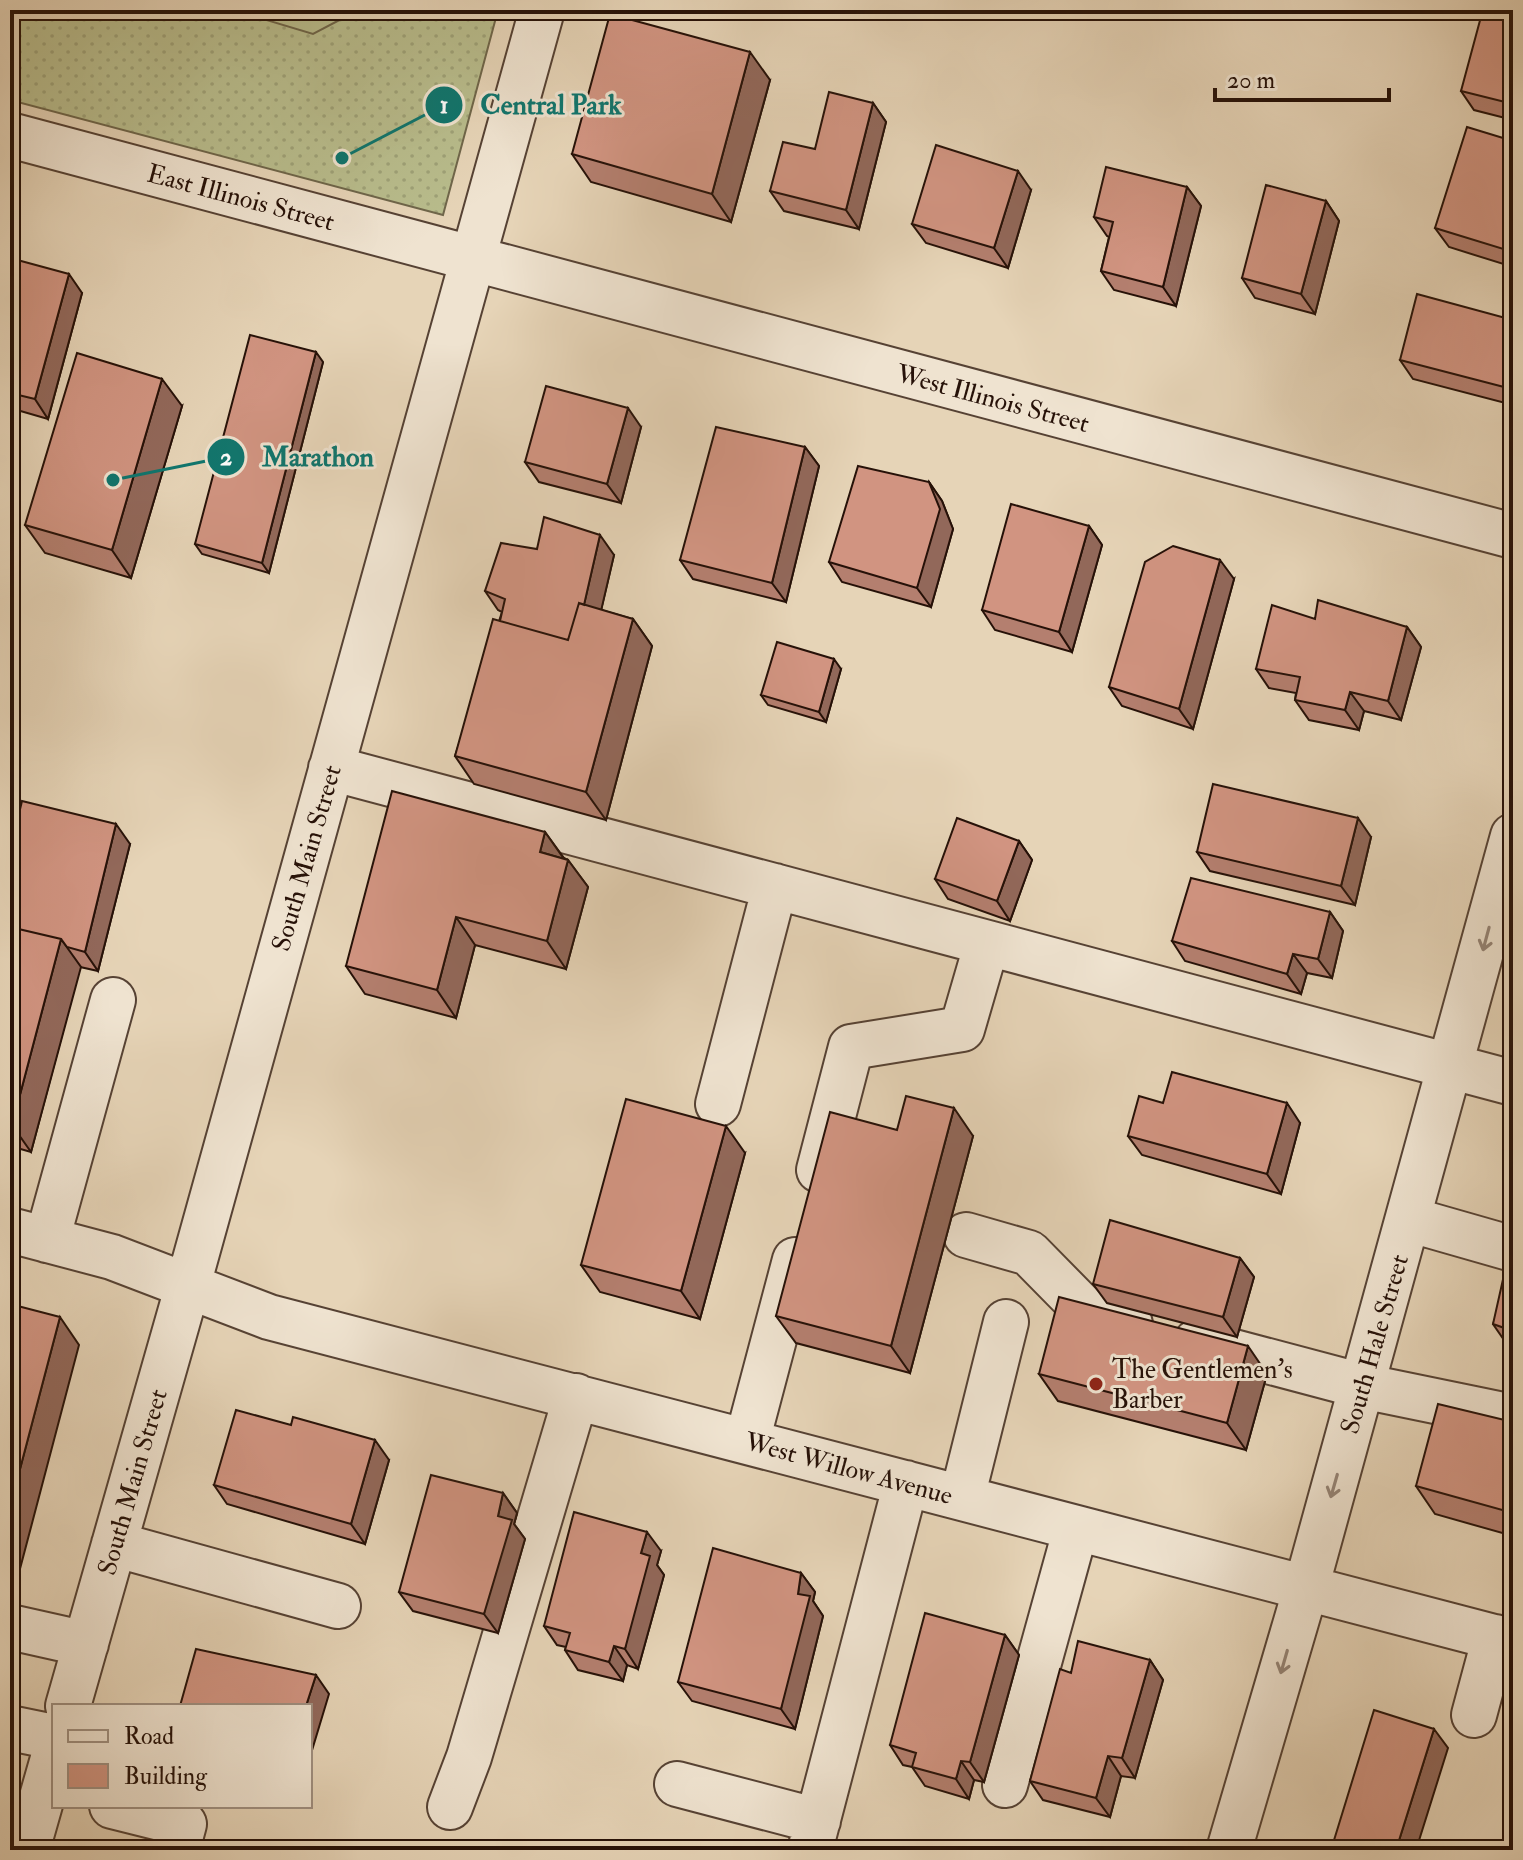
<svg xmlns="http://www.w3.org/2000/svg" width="1523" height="1860" font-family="'IM FELL Double Pica',serif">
<defs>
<pattern id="grass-dots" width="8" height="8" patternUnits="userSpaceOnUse" patternTransform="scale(2)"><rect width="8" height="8" fill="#b8bc8c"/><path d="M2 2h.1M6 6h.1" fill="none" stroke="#9ea177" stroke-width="1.8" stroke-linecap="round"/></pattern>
</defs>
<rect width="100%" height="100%" fill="#e6d4b7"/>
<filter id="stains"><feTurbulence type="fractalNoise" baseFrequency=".0025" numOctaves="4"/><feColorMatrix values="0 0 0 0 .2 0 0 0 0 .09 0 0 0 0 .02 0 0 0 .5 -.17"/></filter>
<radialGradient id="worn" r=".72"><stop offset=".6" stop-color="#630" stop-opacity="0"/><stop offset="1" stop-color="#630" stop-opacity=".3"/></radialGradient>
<path fill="url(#grass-dots)" stroke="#6f664a" stroke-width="2" d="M 10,10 L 498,10 L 443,215 L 10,100 Z"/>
<path fill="#b8bc8c" stroke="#6f664a" stroke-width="2" d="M 233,10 L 352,10 L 351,14 L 313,34 Z"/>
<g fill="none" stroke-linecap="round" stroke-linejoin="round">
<defs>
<path id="minor" d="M 10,135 L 1513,536
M 331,768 L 1513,1083
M 718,1104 L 775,886
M 819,1170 L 851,1047 L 962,1029 L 987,943
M 1408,1219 L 1513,1249
M 10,1230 L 112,1257 L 269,1317 L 1513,1642
M 966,1235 L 1029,1253 L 1089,1314 L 1130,1324
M 47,1240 L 113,1000
M 1196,1342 L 1362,1386 L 1513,1417
M 747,1441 L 795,1260
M 962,1498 L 1006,1322
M 114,1544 L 338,1606
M 10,1627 L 86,1644
M 68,1706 L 188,1285 L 542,10
M 1474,1715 L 1495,1637
M 10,1728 L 54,1737
M 677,1784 L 818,1821
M 1005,1785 L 1076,1528
M 112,1806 L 184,1824 L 177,1850
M 450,1807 L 469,1757 L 576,1396
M 27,1850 L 54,1755
M 810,1850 L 906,1483
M 1229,1850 L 1306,1588 L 1513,836"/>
</defs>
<use href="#minor" stroke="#564234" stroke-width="48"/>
<use href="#minor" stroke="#efe3d0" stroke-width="44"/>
</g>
<path fill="#b47f6f" stroke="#261108" stroke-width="2" d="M 1513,21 L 1513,120 L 1474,110 L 1461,91 Z
M 770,80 L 731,222 L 591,182 L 572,154 Z
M 873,103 L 886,122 L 859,229 L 784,211 L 770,191 L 815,149 Z
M 1513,141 L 1513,267 L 1449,247 L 1435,228 Z
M 1187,187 L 1201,206 L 1176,306 L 1114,290 L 1101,271 L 1109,237 L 1107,236 L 1094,217 Z
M 1031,190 L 1008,268 L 926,243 L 912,224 Z
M 1326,201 L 1339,221 L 1315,314 L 1255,298 L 1242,278 Z
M 10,258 L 82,293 L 48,419 L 10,408 Z
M 1513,320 L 1513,405 L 1413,379 L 1400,360 Z
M 323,362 L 269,573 L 202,554 L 195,544 Z
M 182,406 L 131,578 L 45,553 L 25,525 Z
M 641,427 L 621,503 L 539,482 L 525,462 Z
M 805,447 L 819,466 L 786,602 L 693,579 L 680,560 Z
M 929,482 L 942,501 L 953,529 L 931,607 L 842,582 L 829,562 Z
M 1089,526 L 1102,545 L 1072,652 L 995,630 L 982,610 Z
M 537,549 L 614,555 L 601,610 L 633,619 L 652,646 L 606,820 L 474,784 L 455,756 L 502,612 L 498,610 L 485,591 Z
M 1234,579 L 1193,729 L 1122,706 L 1109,687 Z
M 1315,619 L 1407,627 L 1421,647 L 1401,720 L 1364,711 L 1359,730 L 1309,720 L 1295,700 L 1296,693 L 1269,688 L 1256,669 Z
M 841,669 L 826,722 L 768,705 L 761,695 Z
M 545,832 L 564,858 L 568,860 L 588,887 L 566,969 L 475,945 L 456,1018 L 365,994 L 346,966 Z
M 1371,837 L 1355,905 L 1210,871 L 1197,852 Z
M 1019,841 L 1032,860 L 1010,921 L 948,899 L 935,879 Z
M 130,844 L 98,971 L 80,967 L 31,1152 L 10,1146 L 10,851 Z
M 1330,912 L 1343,931 L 1332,978 L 1307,973 L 1301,994 L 1185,961 L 1172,941 Z
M 1163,1103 L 1300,1123 L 1281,1194 L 1142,1155 L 1128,1136 Z
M 897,1130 L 973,1136 L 910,1373 L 796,1343 L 776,1316 Z
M 745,1153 L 700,1319 L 600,1292 L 581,1265 Z
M 1240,1258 L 1254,1277 L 1237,1337 L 1107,1303 L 1093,1284 Z
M 1513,1268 L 1513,1345 L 1506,1343 L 1493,1324 Z
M 1039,1374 L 1267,1374 L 1246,1450 L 1058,1401 Z
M 1513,1422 L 1513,1536 L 1435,1514 L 1416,1486 Z
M 389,1460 L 365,1544 L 227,1504 L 214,1485 Z
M 503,1493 L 517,1513 L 514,1524 L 525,1539 L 498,1633 L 413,1611 L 399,1592 Z
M 661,1551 L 657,1565 L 664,1575 L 638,1669 L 627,1665 L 623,1681 L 578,1670 L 565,1650 L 566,1647 L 557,1645 L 544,1626 Z
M 801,1573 L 815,1592 L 813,1601 L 823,1616 L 795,1729 L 692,1701 L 678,1682 Z
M 1005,1635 L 1019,1655 L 984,1782 L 974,1780 L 969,1799 L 925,1786 L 912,1767 L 903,1765 L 890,1745 Z
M 1150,1660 L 1163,1680 L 1135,1778 L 1121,1776 L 1110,1817 L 1043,1800 L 1030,1781 L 1071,1673 Z"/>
<path fill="#92685a" stroke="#261108" stroke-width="2" d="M 750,52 L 770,80 L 731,222 L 712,194 Z
M 873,103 L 886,122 L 859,229 L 846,210 Z
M 1018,171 L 1031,190 L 1008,268 L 994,248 Z
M 1187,187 L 1201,206 L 1176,306 L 1163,287 Z
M 1326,201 L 1339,221 L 1315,314 L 1301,294 Z
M 69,274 L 82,293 L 48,419 L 35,399 Z
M 1513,351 L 1513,400 L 1504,387 Z
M 316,352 L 323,362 L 269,573 L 262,563 Z
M 162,379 L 182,406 L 131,578 L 112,550 Z
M 628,408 L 641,427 L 621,503 L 607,484 Z
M 805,447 L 819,466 L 786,602 L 772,583 Z
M 929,482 L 942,501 L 953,529 L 931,607 L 917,588 Z
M 1089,526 L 1102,545 L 1072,652 L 1059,632 Z
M 600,535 L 614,555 L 588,667 L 574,648 Z
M 1220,560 L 1234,579 L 1193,729 L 1179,709 Z
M 633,619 L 652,646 L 606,820 L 586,792 Z
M 1407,627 L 1421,647 L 1401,720 L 1388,701 Z
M 834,659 L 841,669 L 826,722 L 819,712 Z
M 1350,692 L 1364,711 L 1359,730 L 1345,710 Z
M 1358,818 L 1371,837 L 1355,905 L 1341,886 Z
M 116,824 L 130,844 L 98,971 L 85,952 Z
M 545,832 L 564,859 L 540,852 Z
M 1019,841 L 1032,860 L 1010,921 L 997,901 Z
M 568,860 L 588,887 L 566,969 L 547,941 Z
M 1330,912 L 1343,931 L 1332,978 L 1318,959 Z
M 456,917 L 475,945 L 456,1018 L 437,990 Z
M 61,939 L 81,967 L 31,1152 L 12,1125 Z
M 1293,954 L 1307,973 L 1301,994 L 1287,974 Z
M 1287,1103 L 1300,1123 L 1281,1194 L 1267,1174 Z
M 954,1108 L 973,1136 L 910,1373 L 891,1346 Z
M 726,1126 L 745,1153 L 700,1319 L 681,1291 Z
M 1240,1258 L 1254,1277 L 1237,1337 L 1223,1317 Z
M 60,1317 L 79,1345 L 11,1603 L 10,1601 L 10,1507 Z
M 1248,1346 L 1267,1374 L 1246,1450 L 1227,1423 Z
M 375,1440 L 389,1460 L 365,1544 L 351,1524 Z
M 503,1493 L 517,1513 L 514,1524 L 525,1539 L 498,1633 L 484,1614 L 498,1516 Z
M 647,1532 L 661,1551 L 657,1565 L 664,1575 L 638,1669 L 625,1649 L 641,1553 Z
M 801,1573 L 815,1592 L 813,1601 L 823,1616 L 795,1729 L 781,1709 Z
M 1005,1635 L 1019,1655 L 984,1782 L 970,1762 Z
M 614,1646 L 627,1665 L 623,1681 L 609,1662 Z
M 1150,1660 L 1163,1680 L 1135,1778 L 1122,1758 Z
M 316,1675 L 329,1694 L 310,1757 L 310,1706 L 306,1706 Z
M 1434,1729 L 1448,1748 L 1416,1850 L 1396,1850 Z
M 1108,1756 L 1121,1776 L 1110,1817 L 1096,1798 Z
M 961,1761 L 974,1780 L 969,1799 L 956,1779 Z"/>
<path fill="#d19481" stroke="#261108" stroke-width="2" d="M 1482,13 L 1513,21 L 1513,104 L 1461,91 Z
M 610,14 L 750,52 L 712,194 L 572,154 Z
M 829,92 L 873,103 L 846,210 L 770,191 L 783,142 L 815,149 Z
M 1467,127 L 1513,141 L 1513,252 L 1435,228 Z
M 936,145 L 1018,171 L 994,248 L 912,224 Z
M 1106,167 L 1187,187 L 1163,287 L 1101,271 L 1113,222 L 1094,217 Z
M 1266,185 L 1326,201 L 1301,294 L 1242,278 Z
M 10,258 L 69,274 L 35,399 L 10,393 Z
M 1417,294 L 1513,320 L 1513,351 L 1504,387 L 1400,360 Z
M 250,335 L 316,352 L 262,563 L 195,544 Z
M 77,353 L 162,379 L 112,550 L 25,525 Z
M 546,386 L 628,408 L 607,484 L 525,462 Z
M 716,427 L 805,447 L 772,583 L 680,560 Z
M 858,466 L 929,482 L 940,509 L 917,588 L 829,562 Z
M 1011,504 L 1089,526 L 1059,632 L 982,610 Z
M 544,517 L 600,535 L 584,605 L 579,603 L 568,640 L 500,621 L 505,599 L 485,591 L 501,543 L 537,549 Z
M 1173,546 L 1220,560 L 1179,709 L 1109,687 L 1145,562 Z
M 1318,600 L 1407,627 L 1388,701 L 1350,692 L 1345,710 L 1295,700 L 1300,677 L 1256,669 L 1272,605 L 1315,619 Z
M 579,603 L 633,619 L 586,792 L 455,756 L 493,619 L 568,640 Z
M 777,642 L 834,659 L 819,712 L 761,695 Z
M 1213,784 L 1358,818 L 1341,886 L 1197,852 Z
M 392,791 L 545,832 L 540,852 L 568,860 L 547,941 L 456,917 L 437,990 L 346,966 Z
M 22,801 L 116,824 L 85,952 L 67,947 L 61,939 L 10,927 L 10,851 Z
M 957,818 L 1019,841 L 997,901 L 935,879 Z
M 1191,878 L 1330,912 L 1318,959 L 1293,954 L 1287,974 L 1172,941 Z
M 10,927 L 61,939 L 12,1125 L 10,1124 Z
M 1172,1072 L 1287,1103 L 1267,1174 L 1128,1136 L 1139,1096 L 1163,1103 Z
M 906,1096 L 954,1108 L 891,1346 L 776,1316 L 830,1112 L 897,1130 Z
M 626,1099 L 726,1126 L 681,1291 L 581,1265 Z
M 1110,1220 L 1240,1258 L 1223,1317 L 1093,1284 Z
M 1506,1266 L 1513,1268 L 1513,1331 L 1493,1324 Z
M 1059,1297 L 1248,1346 L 1227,1423 L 1039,1374 Z
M 10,1304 L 60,1317 L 10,1507 Z
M 1438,1404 L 1513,1422 L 1513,1513 L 1416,1486 Z
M 236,1410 L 291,1425 L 293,1417 L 375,1440 L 351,1524 L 214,1485 Z
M 431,1475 L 503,1493 L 498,1516 L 512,1520 L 484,1614 L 399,1592 Z
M 574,1512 L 647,1532 L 641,1553 L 650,1556 L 625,1649 L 614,1646 L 609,1662 L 565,1650 L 570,1633 L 544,1626 Z
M 713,1548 L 801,1573 L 798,1594 L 810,1596 L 781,1709 L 678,1682 Z
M 925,1613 L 1005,1635 L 970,1762 L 961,1761 L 956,1779 L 912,1767 L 916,1753 L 890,1745 Z
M 1078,1641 L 1150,1660 L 1122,1758 L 1108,1756 L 1096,1798 L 1030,1781 L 1060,1669 L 1071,1673 Z
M 196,1649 L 316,1675 L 306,1706 L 180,1706 Z
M 1374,1710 L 1434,1729 L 1396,1850 L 1331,1850 Z"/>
<defs><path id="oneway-shaft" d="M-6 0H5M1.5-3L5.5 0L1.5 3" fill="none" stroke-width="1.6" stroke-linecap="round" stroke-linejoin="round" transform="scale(2)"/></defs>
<g stroke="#958476">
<use href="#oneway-shaft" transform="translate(1486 939) rotate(105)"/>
<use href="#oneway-shaft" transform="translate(1334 1486) rotate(106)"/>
<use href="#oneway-shaft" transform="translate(1284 1662) rotate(106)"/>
</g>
<circle fill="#8f2418" stroke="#efe3d0" stroke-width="3" cx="1096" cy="1384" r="8"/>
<g text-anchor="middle" stroke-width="6" stroke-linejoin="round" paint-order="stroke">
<g font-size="26" fill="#261108" stroke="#efe3d0">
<text transform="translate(241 197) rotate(15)" y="9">East Illinois Street</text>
<text transform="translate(993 398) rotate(15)" y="9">West Illinois Street</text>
<text transform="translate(306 858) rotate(-74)" y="9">South Main Street</text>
<text transform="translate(1374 1344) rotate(-74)" y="9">South Hale Street</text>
<text transform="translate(849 1468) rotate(15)" y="9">West Willow Avenue</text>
<text transform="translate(132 1482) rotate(-74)" y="9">South Main Street</text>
</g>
<g font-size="26" fill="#261108" stroke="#efe3d0" text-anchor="start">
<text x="1112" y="1378">The Gentlemen’s<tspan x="1112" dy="30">Barber</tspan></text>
</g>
</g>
<path fill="none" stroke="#0f766e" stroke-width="3" d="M342 158L444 105M113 480L226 457"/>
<g fill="#0f766e" stroke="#efe3d0" stroke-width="3">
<circle cx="342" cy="158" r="8"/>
<circle cx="113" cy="480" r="8"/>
<circle cx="444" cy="105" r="20"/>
<circle cx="226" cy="457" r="20"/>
</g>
<g font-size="24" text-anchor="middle" font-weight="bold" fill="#fff">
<text x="444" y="113">1</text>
<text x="226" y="465">2</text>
</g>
<g font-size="28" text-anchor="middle" font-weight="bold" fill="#0f766e" stroke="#efe3d0" stroke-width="6" stroke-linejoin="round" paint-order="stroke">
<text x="551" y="114">Central Park</text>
<text x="318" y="466">Marathon</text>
</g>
<rect width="1523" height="1860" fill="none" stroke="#e6d4b7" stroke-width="40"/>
<rect x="12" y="12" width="1499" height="1836" fill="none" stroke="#261108" stroke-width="4"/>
<rect x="20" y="20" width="1483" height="1820" fill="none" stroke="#261108" stroke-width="2"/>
<rect x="52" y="1704" width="260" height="104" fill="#efe3d0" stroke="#9f8f80" stroke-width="2"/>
<rect x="68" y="1730" width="40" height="12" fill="#efe3d0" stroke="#9f8f80" stroke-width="2"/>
<text x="124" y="1744" font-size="24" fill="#261108">Road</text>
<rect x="68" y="1764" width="40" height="24" fill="#d19481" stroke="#9f8f80" stroke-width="2"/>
<text x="124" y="1784" font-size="24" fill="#261108">Building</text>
<path d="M1215 88v12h174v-12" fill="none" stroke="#261108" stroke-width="4"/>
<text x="1227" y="88" font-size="24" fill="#261108" stroke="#efe3d0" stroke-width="6" paint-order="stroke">20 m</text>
<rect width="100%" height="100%" filter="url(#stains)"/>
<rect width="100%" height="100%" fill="url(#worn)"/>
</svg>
